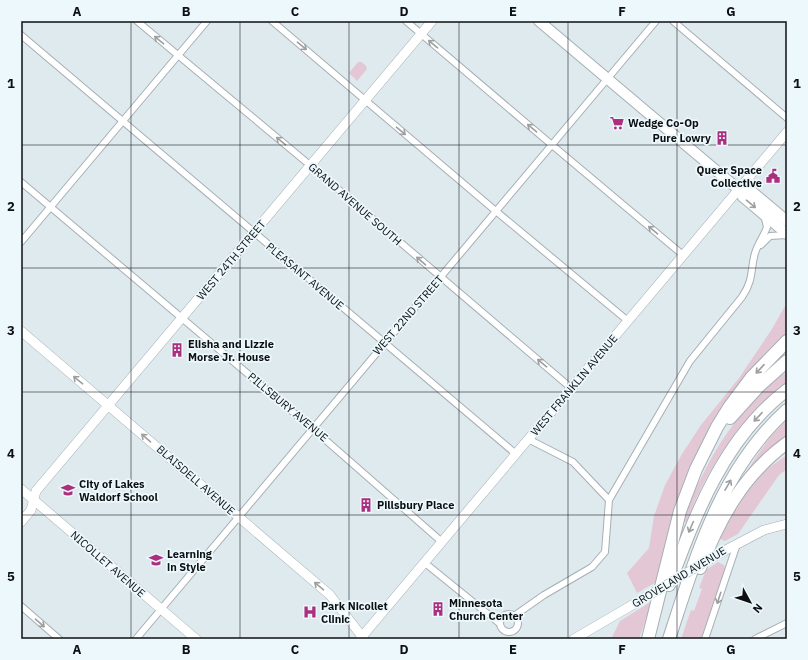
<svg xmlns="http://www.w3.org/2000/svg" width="808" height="660" font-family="'IBM Plex Sans',sans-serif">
<rect width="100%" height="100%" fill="#dfeaef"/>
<path fill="#e3c7d5" d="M 358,62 L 362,62 L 366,66 L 367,69 L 357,81 L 349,73 Z
M 785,306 L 787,308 L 787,338 L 710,432 L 660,580 L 637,593 L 627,573 L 649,548 L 654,516 L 665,485 L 682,454 L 701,425 L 739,378 L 772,329 Z
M 787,371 L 787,383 C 740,416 707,469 686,522 L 683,521 C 687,506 694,492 701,478 C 721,436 749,399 787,371 Z
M 787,420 L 787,439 L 743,477 C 756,457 768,437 787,420 Z
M 787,455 L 787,469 L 779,475 L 738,534 L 725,541 L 717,538 L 722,528 L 755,480 L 767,469 Z
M 718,562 L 724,565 L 725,569 L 701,639 L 681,639 L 691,610 L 694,611 L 702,589 L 699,588 L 706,570 Z
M 652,601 L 639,639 L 611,639 L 620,621 Z"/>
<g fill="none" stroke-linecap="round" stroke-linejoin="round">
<defs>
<path id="street" d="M 137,21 L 311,166 L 571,388
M 272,21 L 491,207 L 628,321
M 406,21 L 552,145 L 683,255
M 673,21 L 787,118
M 21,35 L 516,454
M 21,182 L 313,429 L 442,542
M 21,242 L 207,21
M 761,245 L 770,236 L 787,235
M 528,439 L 573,462 L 609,500
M 425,563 L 499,623
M 21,606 L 59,639
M500 623a9 9 0 1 1 18 0a9 9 0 1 1-18 0Z
M 514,616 L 544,595 L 592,567 L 605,552 L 609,500 L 690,361 L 742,297 C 754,279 750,271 755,253 C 758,243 764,236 767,227 L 764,215
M 136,639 L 656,21
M 705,639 L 737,544
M 755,639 L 787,623"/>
<path id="secondary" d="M 21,331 L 330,595 L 364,639
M 21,489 L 196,639
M 21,522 L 31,510 L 36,491 L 432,21
M 722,552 L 764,530 L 787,524
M 360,639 L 787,132
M 574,639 L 651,594"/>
<path id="primary" d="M 539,21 L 738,189 L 743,197 L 787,234
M 738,189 L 750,190 L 787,221"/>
<path id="highway" d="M 730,418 L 759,386 L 787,361
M 700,568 C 720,518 743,475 787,443
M 669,585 C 696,513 724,438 787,390
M 648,639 L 680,511 L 696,469 L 717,427 L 730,406 L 751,378 L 787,341
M 669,639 C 696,557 720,470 787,410"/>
</defs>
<use href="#street" stroke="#a5afb3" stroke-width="8"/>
<use href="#secondary" stroke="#a5afb3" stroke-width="10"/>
<use href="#primary" stroke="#a5afb3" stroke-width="12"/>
<use href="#highway" stroke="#a5afb3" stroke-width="14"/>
<use href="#street" stroke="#fff" stroke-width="6"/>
<use href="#secondary" stroke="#fff" stroke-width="9"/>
<use href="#primary" stroke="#fff" stroke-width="10"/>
<use href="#highway" stroke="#fff" stroke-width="12"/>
<defs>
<path id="secondary-bridge" d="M 651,594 L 722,552"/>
</defs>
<use href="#secondary-bridge" stroke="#a5afb3" stroke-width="10" stroke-linecap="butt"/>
<use href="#secondary-bridge" stroke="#fff" stroke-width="9"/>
</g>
<defs><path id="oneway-shaft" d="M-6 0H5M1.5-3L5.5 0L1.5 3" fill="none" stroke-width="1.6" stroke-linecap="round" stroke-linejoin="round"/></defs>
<g stroke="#9e9fa0">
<use href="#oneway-shaft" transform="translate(159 40) rotate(-140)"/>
<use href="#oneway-shaft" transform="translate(433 44) rotate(-140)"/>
<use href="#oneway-shaft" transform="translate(302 46) rotate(40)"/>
<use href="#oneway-shaft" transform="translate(532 128) rotate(-140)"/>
<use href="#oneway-shaft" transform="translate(401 131) rotate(40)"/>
<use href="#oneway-shaft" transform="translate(281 141) rotate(-140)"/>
<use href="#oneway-shaft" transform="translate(751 204) rotate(40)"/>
<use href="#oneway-shaft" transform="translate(653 230) rotate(-140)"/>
<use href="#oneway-shaft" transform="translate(421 261) rotate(-139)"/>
<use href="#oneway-shaft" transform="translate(542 363) rotate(-140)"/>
<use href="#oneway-shaft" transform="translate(760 369) rotate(133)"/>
<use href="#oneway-shaft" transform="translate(78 380) rotate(-140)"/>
<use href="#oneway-shaft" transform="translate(758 417) rotate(133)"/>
<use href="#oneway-shaft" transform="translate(146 438) rotate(-139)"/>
<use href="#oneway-shaft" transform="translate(728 485) rotate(-60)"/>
<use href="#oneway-shaft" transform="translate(691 527) rotate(113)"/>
<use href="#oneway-shaft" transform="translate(319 586) rotate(-140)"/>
<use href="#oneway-shaft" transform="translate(719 598) rotate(108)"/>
<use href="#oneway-shaft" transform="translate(40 623) rotate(41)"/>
</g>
<path fill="none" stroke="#0d1012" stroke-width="1" stroke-opacity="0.55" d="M 131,21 L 131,639M 240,21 L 240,639M 349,21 L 349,639M 459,21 L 459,639M 568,21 L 568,639M 677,21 L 677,639M 21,145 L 787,145M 21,268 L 787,268M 21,392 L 787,392M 21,515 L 787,515"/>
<defs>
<symbol id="supermarket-bare" viewBox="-9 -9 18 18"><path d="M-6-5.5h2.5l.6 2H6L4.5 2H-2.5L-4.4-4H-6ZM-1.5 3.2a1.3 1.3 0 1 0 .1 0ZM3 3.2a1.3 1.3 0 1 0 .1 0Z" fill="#ac2f7f" stroke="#ecf8fc" stroke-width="2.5" paint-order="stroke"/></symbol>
<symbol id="building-bare" viewBox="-9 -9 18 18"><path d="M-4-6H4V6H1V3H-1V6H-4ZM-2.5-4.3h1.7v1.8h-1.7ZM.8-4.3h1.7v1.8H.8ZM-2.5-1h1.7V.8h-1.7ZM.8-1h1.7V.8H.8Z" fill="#ac2f7f" stroke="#ecf8fc" stroke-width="2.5" paint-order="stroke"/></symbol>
<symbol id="civic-bare" viewBox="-9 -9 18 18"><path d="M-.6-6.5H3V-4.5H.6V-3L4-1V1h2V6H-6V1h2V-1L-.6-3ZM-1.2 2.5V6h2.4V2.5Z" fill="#ac2f7f" stroke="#ecf8fc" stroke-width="2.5" paint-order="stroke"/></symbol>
<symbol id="school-bare" viewBox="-9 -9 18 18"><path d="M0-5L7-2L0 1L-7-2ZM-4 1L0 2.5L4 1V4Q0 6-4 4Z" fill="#ac2f7f" stroke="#ecf8fc" stroke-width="2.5" paint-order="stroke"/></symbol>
<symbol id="hospital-bare" viewBox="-9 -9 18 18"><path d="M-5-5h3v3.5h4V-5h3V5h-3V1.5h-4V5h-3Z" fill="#ac2f7f" stroke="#ecf8fc" stroke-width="2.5" paint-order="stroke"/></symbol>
</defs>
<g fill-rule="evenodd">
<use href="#supermarket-bare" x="607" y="113" width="20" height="20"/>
<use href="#building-bare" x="712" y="128" width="20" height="20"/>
<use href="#civic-bare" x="763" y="166" width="20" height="20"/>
<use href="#building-bare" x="167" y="340" width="20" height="20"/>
<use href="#school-bare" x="58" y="480" width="20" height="20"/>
<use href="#building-bare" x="356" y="495" width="20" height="20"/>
<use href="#school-bare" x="146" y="550" width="20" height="20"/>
<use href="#building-bare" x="428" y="599" width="20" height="20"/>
<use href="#hospital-bare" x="300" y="602" width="20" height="20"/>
</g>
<g text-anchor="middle" stroke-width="3.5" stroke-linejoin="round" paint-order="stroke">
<g font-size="11" font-weight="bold" fill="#0d1012" stroke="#ecf8fc" text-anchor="start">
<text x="628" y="127">Wedge Co-Op</text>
<text x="711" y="142" text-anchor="end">Pure Lowry</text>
<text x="762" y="174" text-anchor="end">Queer Space<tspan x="762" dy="13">Collective</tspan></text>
<text x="188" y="348">Elisha and Lizzie<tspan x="188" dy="13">Morse Jr. House</tspan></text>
<text x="79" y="488">City of Lakes<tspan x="79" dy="13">Waldorf School</tspan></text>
<text x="377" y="509">Pillsbury Place</text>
<text x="167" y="558">Learning<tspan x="167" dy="13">in Style</tspan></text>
<text x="449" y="607">Minnesota<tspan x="449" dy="13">Church Center</tspan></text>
<text x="321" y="610">Park Nicollet<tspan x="321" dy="13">Clinic</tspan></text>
</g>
<g font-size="11" fill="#0d1012" stroke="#ecf8fc">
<text transform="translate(355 204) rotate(41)" y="4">GRAND AVENUE SOUTH</text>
<text transform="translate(231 260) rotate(-50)" y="4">WEST 24TH STREET</text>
<text transform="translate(305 276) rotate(40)" y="4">PLEASANT AVENUE</text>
<text transform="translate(408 315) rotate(-49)" y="4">WEST 22ND STREET</text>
<text transform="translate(574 385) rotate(-50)" y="4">WEST FRANKLIN AVENUE</text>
<text transform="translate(288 407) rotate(40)" y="4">PILLSBURY AVENUE</text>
<text transform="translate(196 480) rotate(41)" y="4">BLAISDELL AVENUE</text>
<text transform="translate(108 564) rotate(41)" y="4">NICOLLET AVENUE</text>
<text transform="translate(679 577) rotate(-31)" y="4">GROVELAND AVENUE</text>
</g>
</g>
<rect width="808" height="660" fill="none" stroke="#ecf8fc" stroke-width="44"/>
<g transform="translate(750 602) rotate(130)" stroke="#ecf8fc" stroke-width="3" paint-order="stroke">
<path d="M0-3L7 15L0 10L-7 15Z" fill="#0d1012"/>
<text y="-6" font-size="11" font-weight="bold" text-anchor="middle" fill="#0d1012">N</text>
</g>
<rect x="22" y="22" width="764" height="616" fill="none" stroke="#0d1012" stroke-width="1.5"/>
<g font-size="13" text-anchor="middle" font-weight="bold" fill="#0d1012">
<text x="77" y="16">A</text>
<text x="186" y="16">B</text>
<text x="295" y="16">C</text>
<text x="404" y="16">D</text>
<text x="513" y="16">E</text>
<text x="622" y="16">F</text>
<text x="731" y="16">G</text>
<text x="11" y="88">1</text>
<text x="797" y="88">1</text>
<text x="11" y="211">2</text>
<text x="797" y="211">2</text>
<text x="11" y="335">3</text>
<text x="797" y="335">3</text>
<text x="11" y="458">4</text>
<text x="797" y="458">4</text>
<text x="11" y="581">5</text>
<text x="797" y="581">5</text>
<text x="77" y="654">A</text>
<text x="186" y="654">B</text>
<text x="295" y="654">C</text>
<text x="404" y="654">D</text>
<text x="513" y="654">E</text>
<text x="622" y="654">F</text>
<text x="731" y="654">G</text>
</g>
</svg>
